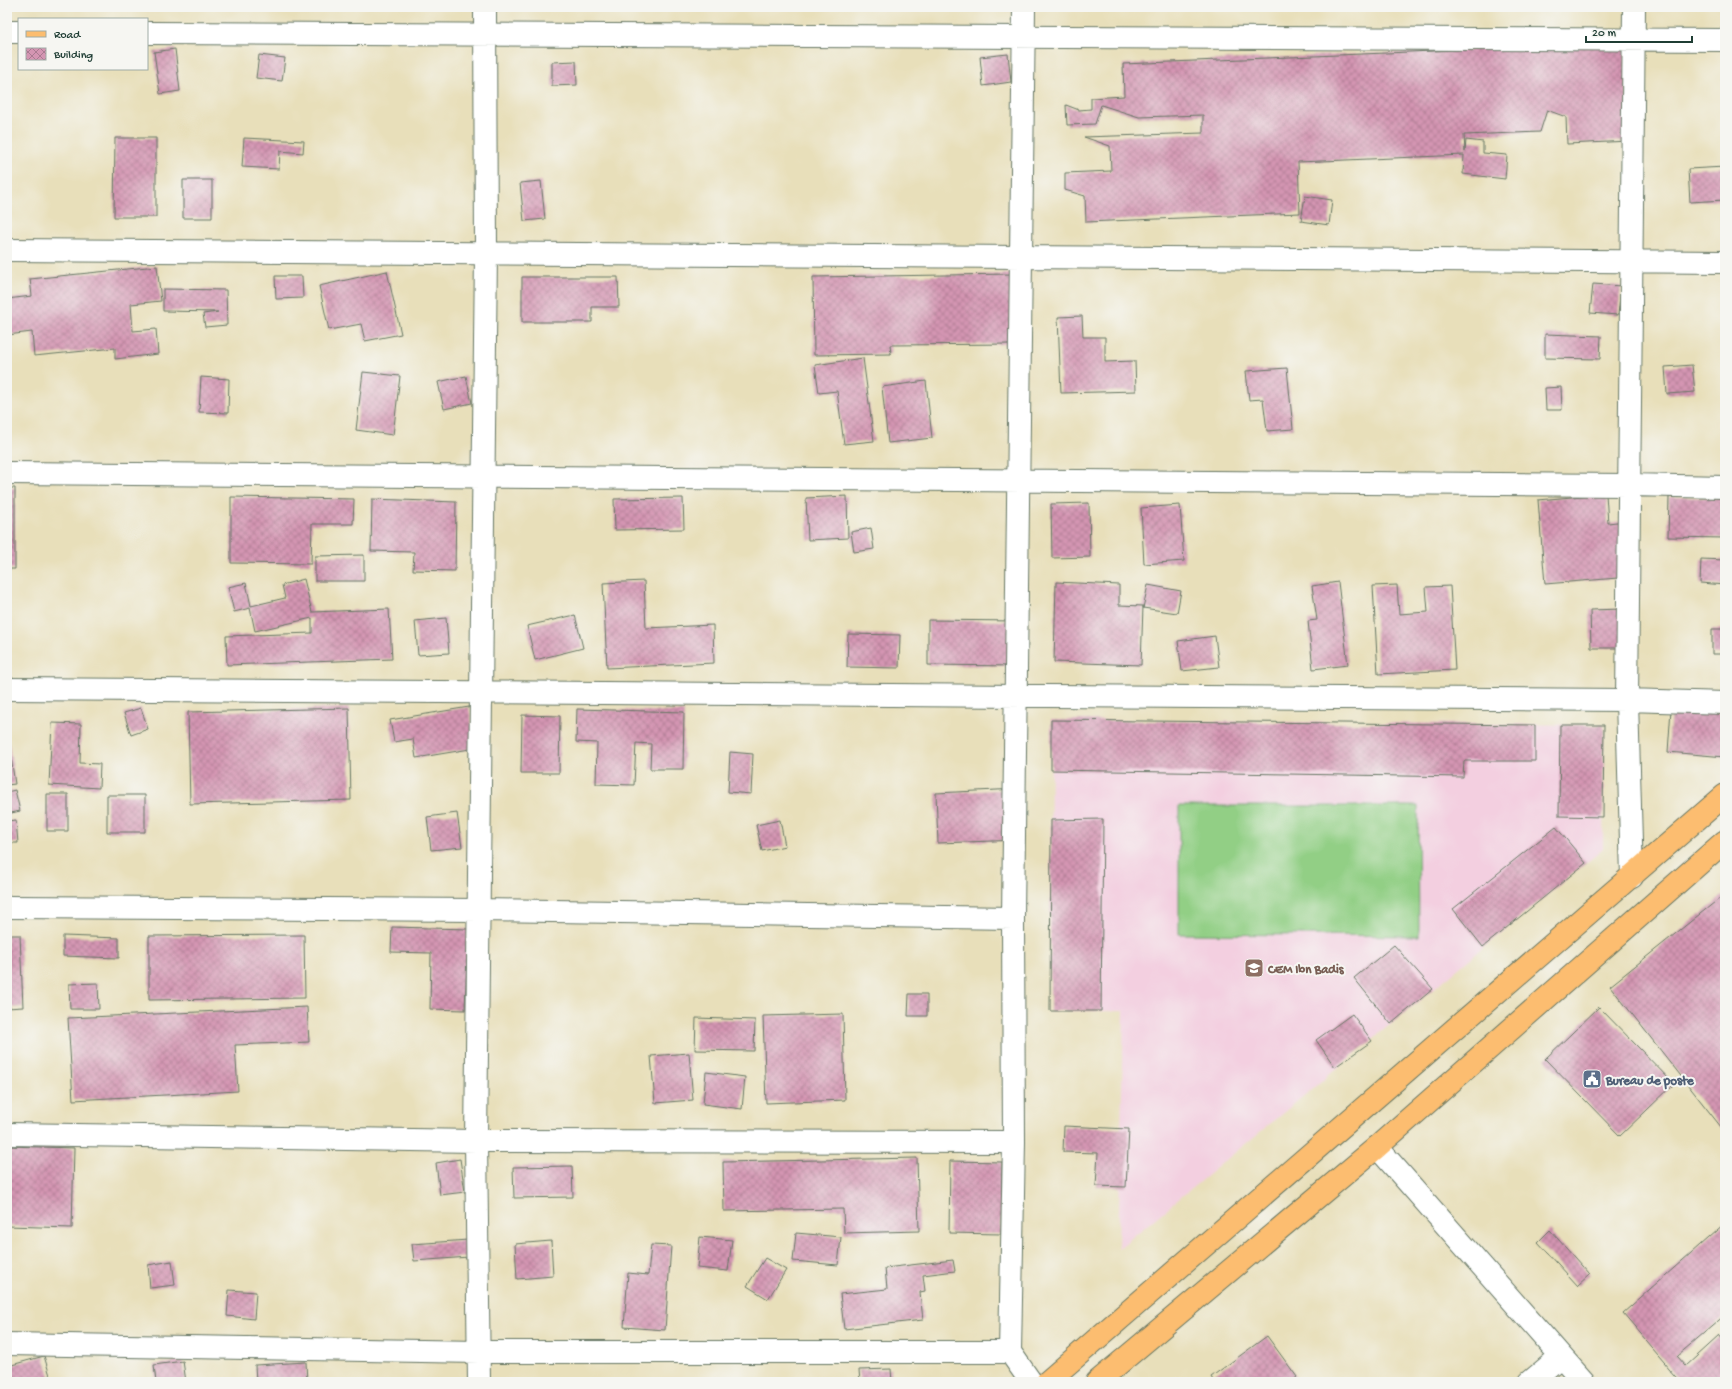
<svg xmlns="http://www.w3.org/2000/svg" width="1732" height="1389" font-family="'Gochi Hand',sans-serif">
<defs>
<pattern id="building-cross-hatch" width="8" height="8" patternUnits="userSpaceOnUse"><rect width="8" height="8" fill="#d495b2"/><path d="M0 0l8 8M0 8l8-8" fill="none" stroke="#ab7b92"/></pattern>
</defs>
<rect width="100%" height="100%" fill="#f6f6f2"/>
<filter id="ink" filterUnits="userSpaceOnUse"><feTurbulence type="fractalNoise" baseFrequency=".025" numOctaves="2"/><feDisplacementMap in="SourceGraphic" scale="8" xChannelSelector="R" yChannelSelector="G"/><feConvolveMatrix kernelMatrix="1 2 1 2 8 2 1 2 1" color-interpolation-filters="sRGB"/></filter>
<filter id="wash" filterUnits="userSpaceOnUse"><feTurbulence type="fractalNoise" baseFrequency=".012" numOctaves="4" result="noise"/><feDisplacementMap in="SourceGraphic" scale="16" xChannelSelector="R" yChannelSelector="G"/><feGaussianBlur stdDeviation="0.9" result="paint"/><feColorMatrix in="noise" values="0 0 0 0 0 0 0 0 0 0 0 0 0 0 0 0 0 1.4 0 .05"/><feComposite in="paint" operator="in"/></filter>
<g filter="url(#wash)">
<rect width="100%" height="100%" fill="#e8dfba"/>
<path fill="#f3cfe0" d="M 1051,720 L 1604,725 L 1603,849 L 1118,1249 L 1124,1011 L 1050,1011 Z"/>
<path fill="#92cf85" stroke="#58865c" d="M 1179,806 L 1418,806 L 1419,936 L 1179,934 Z"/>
<g id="blocks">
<path fill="url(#building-cross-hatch)" d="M 1625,43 L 1629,141 L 1567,144 L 1566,117 L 1547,110 L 1540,132 L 1464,135 L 1465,152 L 1466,140 L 1483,142 L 1483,153 L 1507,155 L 1505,179 L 1463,174 L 1464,155 L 1298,162 L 1300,213 L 1086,222 L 1085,196 L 1065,190 L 1065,173 L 1111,171 L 1110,146 L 1084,137 L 1203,133 L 1203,115 L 1139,117 L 1101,105 L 1095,124 L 1067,125 L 1066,105 L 1079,110 L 1091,109 L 1091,98 L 1124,96 L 1123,64 Z
M 175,49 L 180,91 L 160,94 L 154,52 Z
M 1008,54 L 1011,82 L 983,86 L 980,57 Z
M 259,55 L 285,58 L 282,81 L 256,78 Z
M 576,61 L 577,85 L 552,86 L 552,62 Z
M 115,138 L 156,138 L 156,217 L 114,217 Z
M 244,138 L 304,141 L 303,153 L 280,151 L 279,169 L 242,167 Z
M 1725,167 L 1725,200 L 1690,202 L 1688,169 Z
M 183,180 L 212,180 L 212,218 L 183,218 Z
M 541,181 L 545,219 L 524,221 L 520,183 Z
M 1305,196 L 1332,200 L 1329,225 L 1301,221 Z
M 157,266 L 161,301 L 131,304 L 133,331 L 156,329 L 158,354 L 115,359 L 115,348 L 34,356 L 32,332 L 7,335 L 7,299 L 32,296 L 30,279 Z
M 387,271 L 401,334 L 365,341 L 361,324 L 329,330 L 319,286 Z
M 1012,274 L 1013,344 L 890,345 L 891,354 L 814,355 L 813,277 Z
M 275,276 L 302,276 L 303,298 L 276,299 Z
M 522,277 L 618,277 L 619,307 L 592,307 L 592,322 L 522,322 Z
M 1593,284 L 1621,286 L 1618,315 L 1590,313 Z
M 163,289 L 226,290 L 227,325 L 205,327 L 203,314 L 218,312 L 163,311 Z
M 1082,316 L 1083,337 L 1105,337 L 1105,362 L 1135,361 L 1136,391 L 1061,393 L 1058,317 Z
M 1545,334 L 1601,336 L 1600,359 L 1545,358 Z
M 863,358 L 874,441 L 844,444 L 837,391 L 819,393 L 815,365 Z
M 1692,365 L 1695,392 L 1667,394 L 1665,367 Z
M 1287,368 L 1293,429 L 1267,431 L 1263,399 L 1249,400 L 1246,371 Z
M 363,372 L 400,376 L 393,435 L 356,430 Z
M 466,376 L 472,403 L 444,409 L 438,382 Z
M 201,377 L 229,379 L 228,413 L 199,412 Z
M 926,381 L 932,438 L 888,443 L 882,387 Z
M 1561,387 L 1562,410 L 1546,410 L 1545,388 Z
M 7,488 L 15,488 L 15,569 L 7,569 Z
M 1606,494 L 1608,523 L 1625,521 L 1630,577 L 1545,584 L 1538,500 Z
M 847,496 L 848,538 L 808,540 L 806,498 Z
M 231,497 L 354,499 L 353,524 L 312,524 L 311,564 L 231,563 Z
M 1669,497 L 1725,498 L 1725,538 L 1668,537 Z
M 683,498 L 684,529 L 615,530 L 614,499 Z
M 372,499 L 456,502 L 455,571 L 413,570 L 414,552 L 371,551 Z
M 1089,503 L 1090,557 L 1052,558 L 1051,504 Z
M 1180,505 L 1184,561 L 1144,564 L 1141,508 Z
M 871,528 L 874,549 L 854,552 L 851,532 Z
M 364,555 L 364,581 L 315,581 L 315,556 Z
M 1701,559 L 1725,560 L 1725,585 L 1700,583 Z
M 304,579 L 312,612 L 389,609 L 392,659 L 227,665 L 226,636 L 312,633 L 312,618 L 255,631 L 250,608 L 234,612 L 228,587 L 246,583 L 251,606 L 285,598 L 282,585 Z
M 644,581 L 646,628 L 713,625 L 714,663 L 607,668 L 603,583 Z
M 1056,582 L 1119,585 L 1119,605 L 1143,606 L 1141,665 L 1054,662 Z
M 1338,582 L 1348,665 L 1313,669 L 1308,621 L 1317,620 L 1312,586 Z
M 1148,585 L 1181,591 L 1177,613 L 1143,608 Z
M 1397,585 L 1399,614 L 1428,612 L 1426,587 L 1450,586 L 1455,670 L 1378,674 L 1373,586 Z
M 1622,609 L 1623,648 L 1591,648 L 1590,610 Z
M 575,615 L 583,648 L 535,660 L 527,626 Z
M 446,618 L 449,653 L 418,655 L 415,621 Z
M 928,620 L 1016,621 L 1016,666 L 928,665 Z
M 1712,629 L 1725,629 L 1725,654 L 1712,654 Z
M 848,634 L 900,635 L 899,668 L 847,667 Z
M 1215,636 L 1219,667 L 1182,671 L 1178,641 Z
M 469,707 L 476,748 L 416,758 L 413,739 L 394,742 L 390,720 Z
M 141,708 L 148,729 L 131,735 L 124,713 Z
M 349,708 L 351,800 L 190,804 L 188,712 Z
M 577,709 L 684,712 L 683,769 L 650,769 L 651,744 L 636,743 L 634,785 L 596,784 L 597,743 L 576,742 Z
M 1671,709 L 1725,714 L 1725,757 L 1668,752 Z
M 522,715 L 560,716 L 559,773 L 521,773 Z
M 1051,720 L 1535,725 L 1535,761 L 1464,761 L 1463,777 L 1051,770 Z
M 52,723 L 81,724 L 80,763 L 100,764 L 99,788 L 49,785 Z
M 1560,725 L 1604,725 L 1603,817 L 1559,816 Z
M 7,731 L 15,784 L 7,785 Z
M 730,752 L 753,754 L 751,794 L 728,792 Z
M 1017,789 L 1020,840 L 938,843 L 936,793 Z
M 15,790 L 20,811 L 7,814 L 7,792 Z
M 47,794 L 68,794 L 68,831 L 47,831 Z
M 107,795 L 145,795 L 145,832 L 107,832 Z
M 457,813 L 462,847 L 431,850 L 427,817 Z
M 1103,819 L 1101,1011 L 1050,1011 L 1051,820 Z
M 16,820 L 18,843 L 7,843 L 7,821 Z
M 780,820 L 785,846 L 762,851 L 756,825 Z
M 1556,827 L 1586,863 L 1483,947 L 1453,909 Z
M 1725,894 L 1725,1132 L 1610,986 Z
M 392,927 L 468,929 L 465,1010 L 430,1009 L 431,953 L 391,952 Z
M 7,935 L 20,935 L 23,1007 L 7,1008 Z
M 304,935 L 305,998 L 149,1000 L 149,936 Z
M 63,936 L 119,938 L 119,958 L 63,956 Z
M 1394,945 L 1433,989 L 1391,1024 L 1354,978 Z
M 98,983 L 99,1009 L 70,1009 L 69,984 Z
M 909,994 L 927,994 L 927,1016 L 908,1016 Z
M 307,1007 L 309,1042 L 235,1045 L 238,1091 L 73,1100 L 68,1018 Z
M 1599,1007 L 1674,1084 L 1620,1136 L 1545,1059 Z
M 843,1014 L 845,1100 L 766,1103 L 763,1016 Z
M 1352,1014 L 1372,1041 L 1335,1067 L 1316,1040 Z
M 696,1018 L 755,1020 L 754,1051 L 695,1050 Z
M 689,1053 L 693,1100 L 655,1103 L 651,1056 Z
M 706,1072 L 745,1077 L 742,1109 L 703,1104 Z
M 1064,1126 L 1129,1129 L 1126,1187 L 1096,1186 L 1098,1153 L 1063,1152 Z
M 7,1146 L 74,1148 L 72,1228 L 7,1226 Z
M 917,1158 L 919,1231 L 844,1233 L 843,1209 L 724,1211 L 723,1162 Z
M 460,1159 L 465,1192 L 440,1195 L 436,1163 Z
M 950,1161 L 1002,1162 L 1001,1234 L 949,1233 Z
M 572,1166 L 573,1197 L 514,1198 L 513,1167 Z
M 1725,1223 L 1725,1315 L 1677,1356 L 1686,1366 L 1719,1336 L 1725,1343 L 1725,1378 L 1720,1382 L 1682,1382 L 1623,1313 Z
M 1550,1230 L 1590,1275 L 1578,1286 L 1538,1242 Z
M 796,1233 L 841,1237 L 838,1265 L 793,1261 Z
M 700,1237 L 732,1240 L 728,1271 L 697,1268 Z
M 468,1240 L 469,1257 L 414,1261 L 412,1244 Z
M 551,1241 L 553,1276 L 517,1279 L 515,1244 Z
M 651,1245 L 671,1246 L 665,1330 L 624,1327 L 628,1273 L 648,1275 Z
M 765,1258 L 786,1270 L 768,1299 L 747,1286 Z
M 953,1260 L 955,1271 L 923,1275 L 925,1291 L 920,1292 L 923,1320 L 844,1329 L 840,1294 L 887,1289 L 885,1268 Z
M 172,1261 L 175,1285 L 150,1288 L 148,1265 Z
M 229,1290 L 256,1292 L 254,1319 L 227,1316 Z
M 1267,1336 L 1297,1377 L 1291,1382 L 1214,1382 L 1211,1377 Z
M 44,1356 L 52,1382 L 13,1382 L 8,1366 Z
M 183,1361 L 186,1382 L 156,1382 L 154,1365 Z
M 306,1362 L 307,1382 L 256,1382 L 255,1365 Z
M 891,1369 L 892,1382 L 860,1382 L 859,1370 Z"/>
</g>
</g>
<g filter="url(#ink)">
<use href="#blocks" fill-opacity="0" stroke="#657663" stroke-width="1"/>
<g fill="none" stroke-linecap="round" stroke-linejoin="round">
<defs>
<path id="street" d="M 1024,7 L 1013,918 L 1014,1142 L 1010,1352 L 1031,1382
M 7,32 L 19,32
M 147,33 L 1725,40
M 7,250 L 1725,262
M 7,473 L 1629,485 L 1725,487
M 7,689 L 1627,700 L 1725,703
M 1632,877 L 1627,700 L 1634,7
M 7,907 L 479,910 L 1013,918
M 7,1134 L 476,1141 L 1014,1142
M 1377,1147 L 1561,1356 L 1530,1382
M 7,1344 L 479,1352 L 1010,1352
M 1561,1356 L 1584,1382
M 479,1382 L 476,1141 L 486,253 L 485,7"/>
<path id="primary" d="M 1047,1382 L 1725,795
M 1097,1382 L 1377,1147 L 1725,841"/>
</defs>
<use href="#street" stroke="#657663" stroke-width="24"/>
<use href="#primary" stroke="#657663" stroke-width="24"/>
<use href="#street" stroke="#fff" stroke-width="22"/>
<use href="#primary" stroke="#fcbd6f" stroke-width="22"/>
</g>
</g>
<defs>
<symbol id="school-square" viewBox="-11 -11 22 22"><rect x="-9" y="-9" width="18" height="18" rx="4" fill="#8d6e63" stroke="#f6f6f2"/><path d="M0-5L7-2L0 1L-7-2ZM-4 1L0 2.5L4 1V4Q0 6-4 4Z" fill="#fff"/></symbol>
<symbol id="civic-square" viewBox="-11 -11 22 22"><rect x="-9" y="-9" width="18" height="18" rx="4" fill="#5c6f8a" stroke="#f6f6f2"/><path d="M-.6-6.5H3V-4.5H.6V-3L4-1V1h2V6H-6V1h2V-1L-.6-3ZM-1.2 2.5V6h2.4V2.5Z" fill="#fff"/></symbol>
</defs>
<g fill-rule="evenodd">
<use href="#school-square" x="1243" y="957" width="22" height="22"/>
<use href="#civic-square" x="1581" y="1068" width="22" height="22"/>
</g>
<g text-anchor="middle" stroke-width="4" stroke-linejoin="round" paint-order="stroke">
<g font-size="13" font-weight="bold" fill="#785e54" stroke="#f6f6f2" text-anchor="start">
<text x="1268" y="973">CEM Ibn Badis</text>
</g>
<g font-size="13" font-weight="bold" fill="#4e5e75" stroke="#f6f6f2" text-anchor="start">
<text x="1606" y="1084">Bureau de poste</text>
</g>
</g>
<rect width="1732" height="1389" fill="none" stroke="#f6f6f2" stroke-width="24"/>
<rect x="18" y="18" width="130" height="52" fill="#f6f6f2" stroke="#a0aca6"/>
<rect x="26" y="31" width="20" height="6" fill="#fcbd6f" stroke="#a0aca6"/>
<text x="54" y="38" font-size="12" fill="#1f3d34">Road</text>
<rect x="26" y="48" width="20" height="12" fill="url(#building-cross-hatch)" stroke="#a0aca6"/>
<text x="54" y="58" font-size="12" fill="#1f3d34">Building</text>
<path d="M1586 36v6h106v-6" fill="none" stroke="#1f3d34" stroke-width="2"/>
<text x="1592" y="36" font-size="12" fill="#1f3d34" stroke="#f6f6f2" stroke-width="3" paint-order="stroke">20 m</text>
</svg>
